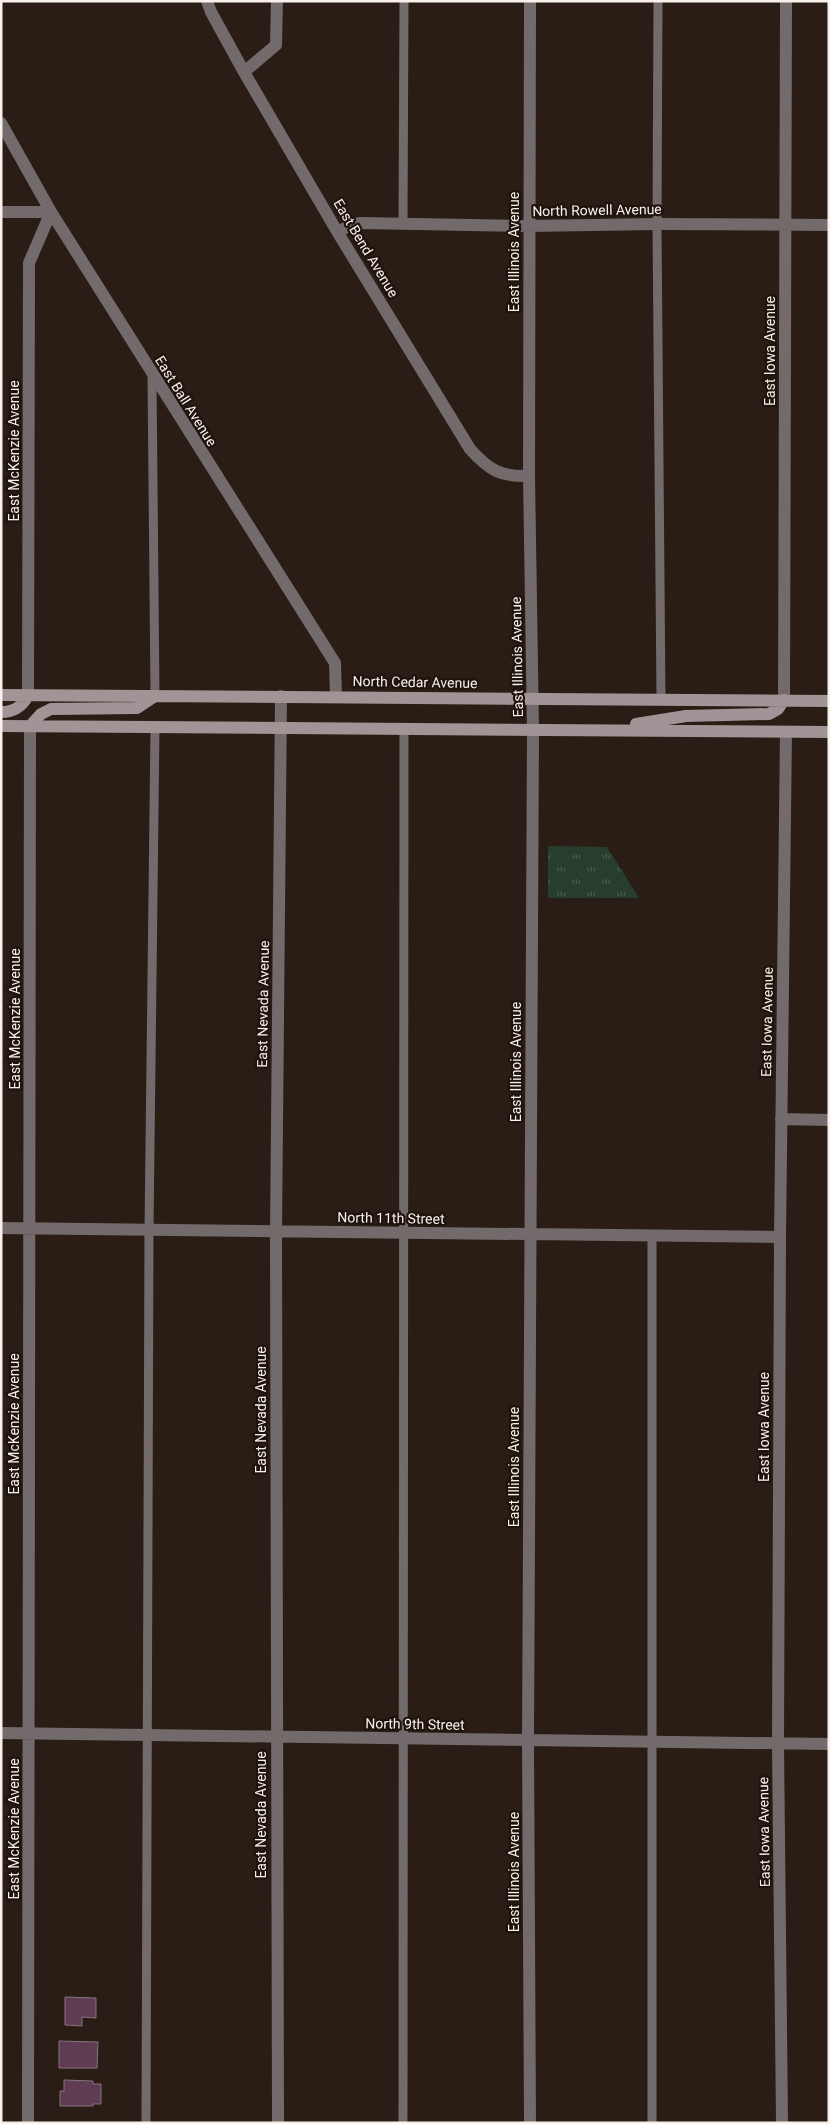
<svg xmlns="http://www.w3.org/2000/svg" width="830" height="2124" font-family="Roboto,sans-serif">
<defs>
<pattern id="grass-tufts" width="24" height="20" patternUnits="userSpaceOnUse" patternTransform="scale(1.25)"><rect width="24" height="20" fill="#273e2f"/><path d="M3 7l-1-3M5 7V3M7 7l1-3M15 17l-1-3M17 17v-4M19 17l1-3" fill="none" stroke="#475a4d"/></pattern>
</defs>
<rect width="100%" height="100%" fill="#291d16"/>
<path fill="url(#grass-tufts)" d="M 548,846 L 607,847 L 639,898 L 548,898 Z"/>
<path fill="#603c52" stroke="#84757e" d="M 65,1997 L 96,1998 L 96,2018 L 82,2017 L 82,2026 L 65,2025 Z
M 59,2041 L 98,2042 L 97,2068 L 59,2068 Z
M 64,2080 L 93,2081 L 93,2084 L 101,2084 L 101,2104 L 93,2104 L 93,2106 L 60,2106 L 60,2091 L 64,2091 Z"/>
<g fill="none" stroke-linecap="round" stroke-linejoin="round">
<path stroke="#726a6b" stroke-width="9" d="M 658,1 L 657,224 L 661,700
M 403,224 L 404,1
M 152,376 L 155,696
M 652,1235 L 652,2123
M 146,2123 L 149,1230 L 155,726
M 403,2123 L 404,728"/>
<path stroke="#726a6b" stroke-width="12" d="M 207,1 L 211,12 L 244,72 L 338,233 L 470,449 C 489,470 500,477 529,476
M 530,1 L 529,476 L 533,729 L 528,1741 L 530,2123
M 244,72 L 276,45 L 277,1
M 1,123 L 51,212 L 335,663 L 336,696
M 1,212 L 51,212 L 29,263 L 28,695
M 338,233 L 349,225 L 361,223 L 528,226 L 657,224 L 829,225
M 784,700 L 786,1
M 781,1119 L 829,1120
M 1,1228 L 780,1237
M 1,1733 L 829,1744
M 28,2123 L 30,726
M 278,2123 L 276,1232 L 281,696
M 782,2123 L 778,1744 L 780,1237 L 786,732"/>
<path stroke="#a19496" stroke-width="12" d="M 1,695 L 829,701
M 1,712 C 14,712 22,707 28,695
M 636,724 L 686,716 L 769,714 L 778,709 L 784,700
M 1,726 L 829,732
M 30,726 L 41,714 L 51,709 L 137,708 L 155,696"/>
</g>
<g text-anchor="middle" stroke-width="4.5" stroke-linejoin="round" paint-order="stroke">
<g font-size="14" fill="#f9f1ec" stroke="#1f140d">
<text transform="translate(597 210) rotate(-1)" y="5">North Rowell Avenue</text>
<text transform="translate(366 248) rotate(59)" y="5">East Bend Avenue</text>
<text transform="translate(514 252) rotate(-90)" y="5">East Illinois Avenue</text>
<text transform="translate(770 351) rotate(-90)" y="5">East Iowa Avenue</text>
<text transform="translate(186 401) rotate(58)" y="5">East Ball Avenue</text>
<text transform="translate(14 451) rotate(-90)" y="5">East McKenzie Avenue</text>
<text transform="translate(517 657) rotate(-91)" y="5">East Illinois Avenue</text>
<text transform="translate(415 682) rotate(1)" y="5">North Cedar Avenue</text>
<text transform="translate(263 1004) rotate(-89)" y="5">East Nevada Avenue</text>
<text transform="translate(15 1019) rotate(-90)" y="5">East McKenzie Avenue</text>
<text transform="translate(767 1022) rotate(-89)" y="5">East Iowa Avenue</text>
<text transform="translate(516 1062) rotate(-90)" y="5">East Illinois Avenue</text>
<text transform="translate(391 1218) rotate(1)" y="5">North 11th Street</text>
<text transform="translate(261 1410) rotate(-90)" y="5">East Nevada Avenue</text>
<text transform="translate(14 1424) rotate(-90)" y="5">East McKenzie Avenue</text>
<text transform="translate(764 1427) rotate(-90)" y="5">East Iowa Avenue</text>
<text transform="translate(514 1467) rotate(-90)" y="5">East Illinois Avenue</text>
<text transform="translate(415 1724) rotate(1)" y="5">North 9th Street</text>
<text transform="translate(261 1815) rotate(-90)" y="5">East Nevada Avenue</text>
<text transform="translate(14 1829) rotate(-90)" y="5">East McKenzie Avenue</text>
<text transform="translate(764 1832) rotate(-91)" y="5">East Iowa Avenue</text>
<text transform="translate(514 1872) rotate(-90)" y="5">East Illinois Avenue</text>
</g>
</g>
<rect width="830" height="2124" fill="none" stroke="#f9f1ec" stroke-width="5"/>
</svg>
